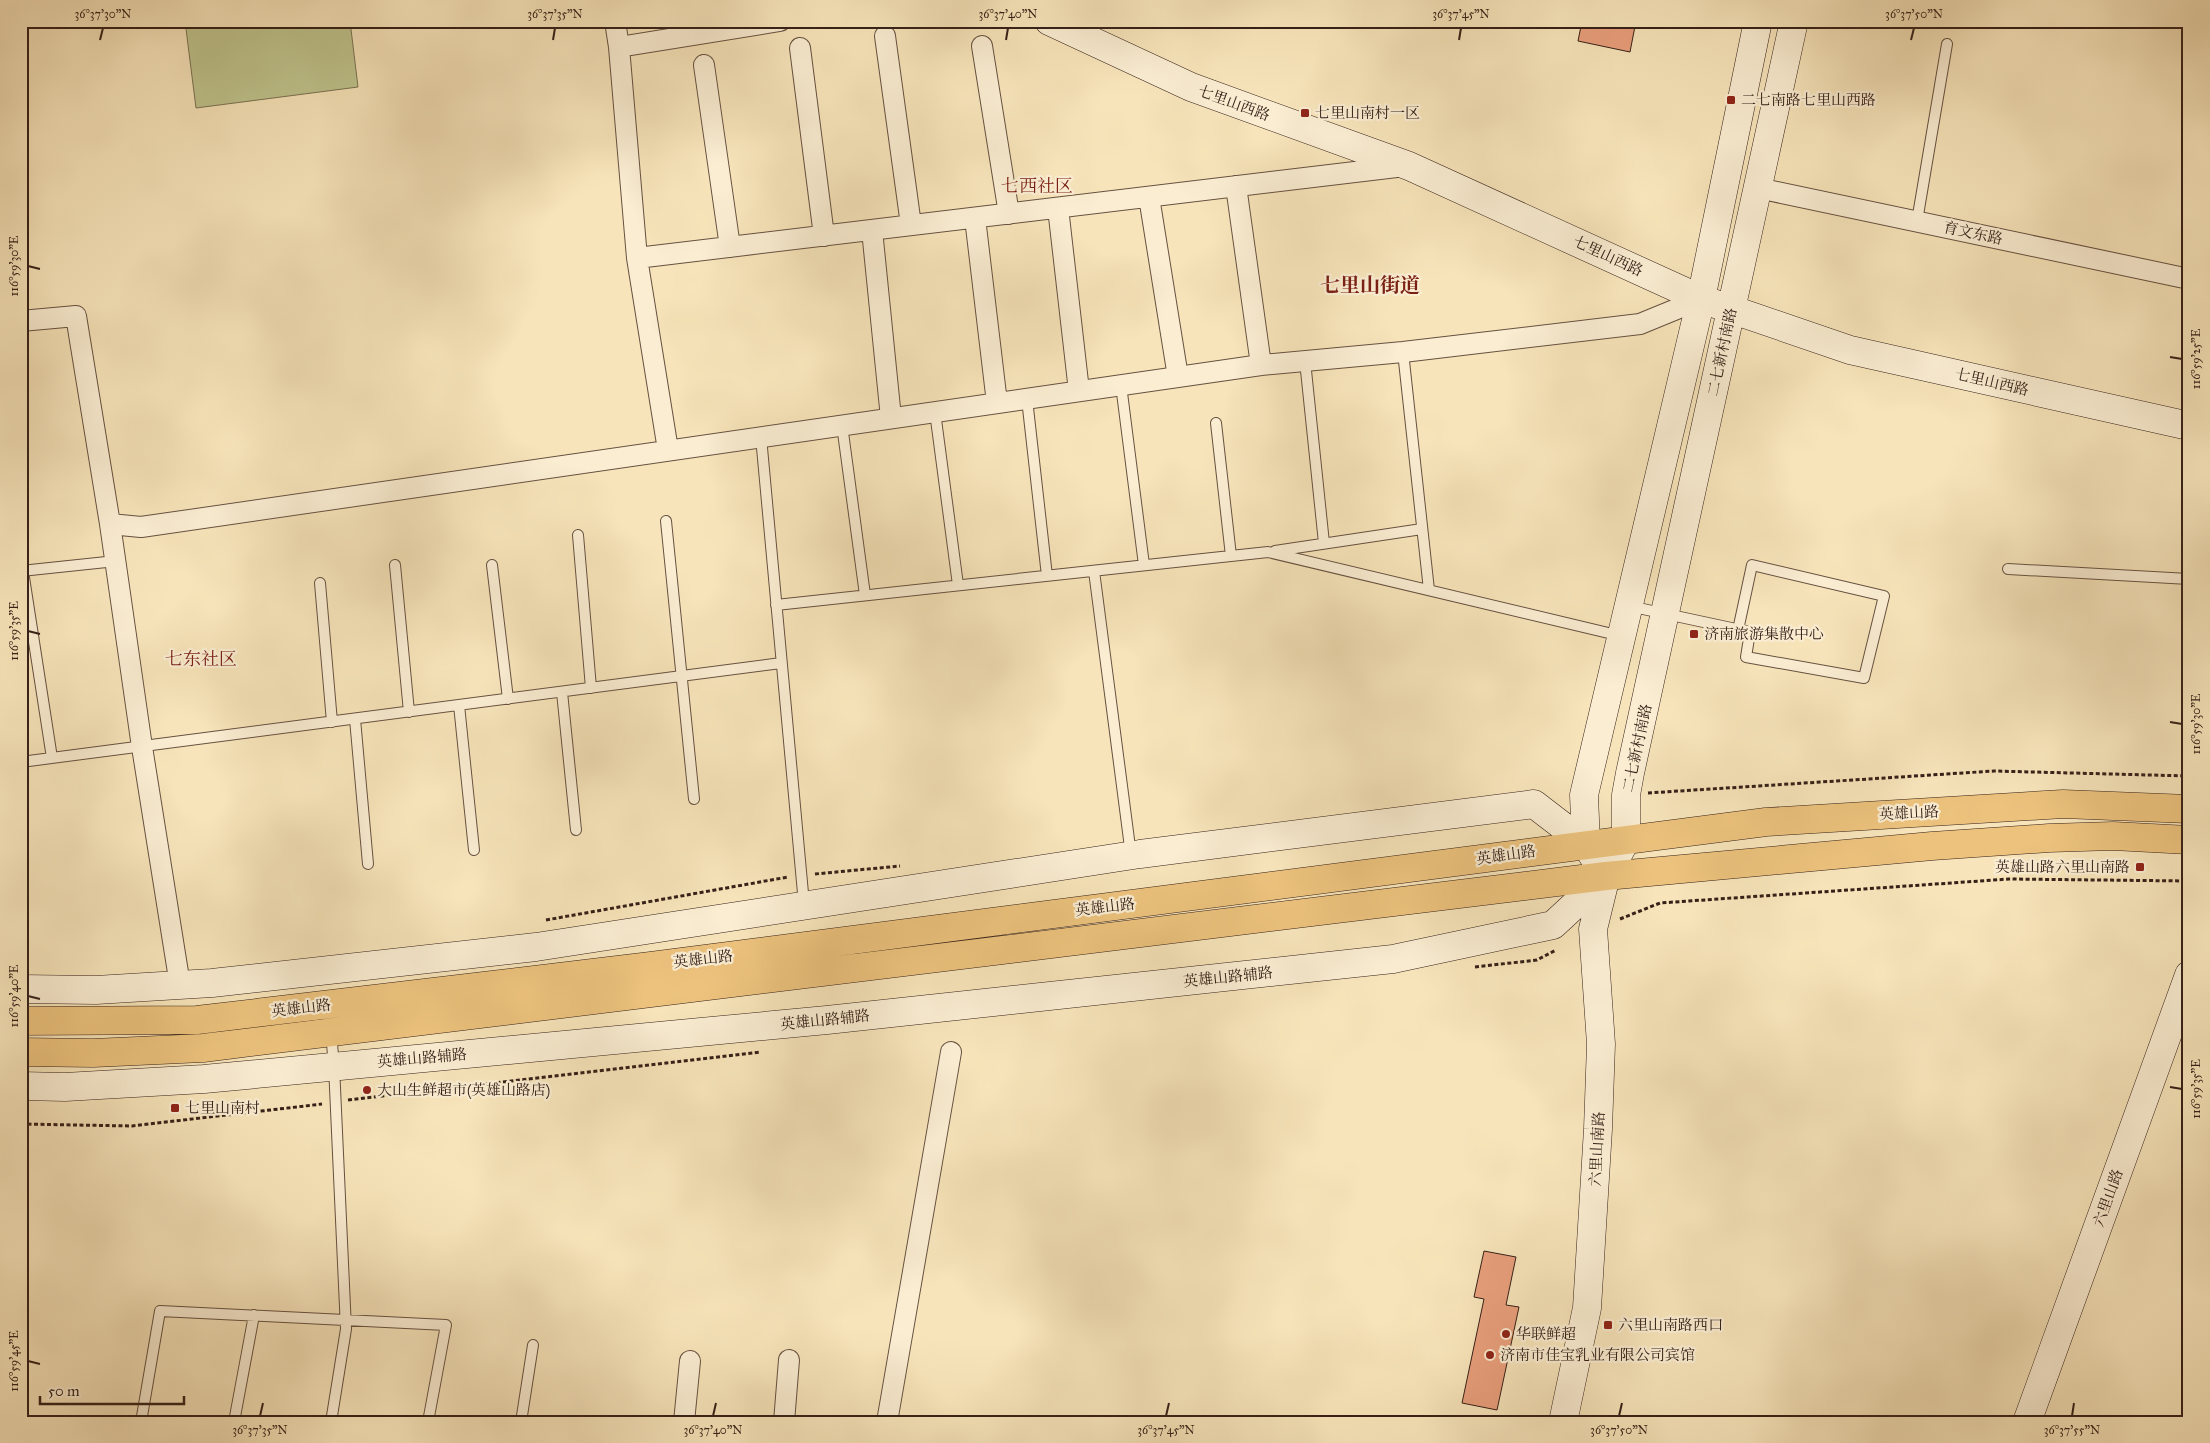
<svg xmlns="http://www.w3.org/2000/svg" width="2210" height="1443" font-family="'IM FELL Great Primer','Noto Serif SC',serif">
<rect width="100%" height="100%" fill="#f7e4ba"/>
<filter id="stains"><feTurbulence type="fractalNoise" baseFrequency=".004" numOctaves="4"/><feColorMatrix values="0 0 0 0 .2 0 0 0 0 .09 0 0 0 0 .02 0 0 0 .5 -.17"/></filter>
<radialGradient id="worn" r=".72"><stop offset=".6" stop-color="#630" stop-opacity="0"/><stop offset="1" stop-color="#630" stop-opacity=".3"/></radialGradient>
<path fill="#bfc48e" stroke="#7a7253" d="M 185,21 L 350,21 L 358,87 L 196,108 Z"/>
<path fill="#e99f7c" stroke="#352018" d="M 1582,21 L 1636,21 L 1630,52 L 1578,41 Z
M 1484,1251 L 1516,1257 L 1506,1305 L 1519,1307 L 1497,1410 L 1462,1403 L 1484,1299 L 1474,1297 Z"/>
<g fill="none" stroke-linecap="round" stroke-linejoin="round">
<defs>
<path id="lane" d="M 1917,221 L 1947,44
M 1403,352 L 1429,590
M 1305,361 L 1324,543
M 1121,385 L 1144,565
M 1027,399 L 1047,576
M 935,412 L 958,585
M 1216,423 L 1231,556
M 842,425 L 865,595
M 761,437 L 804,904
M 666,521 L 694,799
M 578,535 L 591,688
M 1275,551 L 1422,529
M 395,565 L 409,712
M 492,565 L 508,699
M 2008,569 L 2189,579
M 21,571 L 116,561
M 23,571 L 52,758
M 1094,571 L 1131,855
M 320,583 L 332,722
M 776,605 L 1268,552 L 1621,636
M 1629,606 L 1750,632 L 1746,657 L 1864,678 L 1884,596 L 1752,565 L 1738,630
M 562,692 L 576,830
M 459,705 L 474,850
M 355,719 L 368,864
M 21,762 L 781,663
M 331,1033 L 334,1066 L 346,1329 L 331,1422
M 141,1422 L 160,1311 L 446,1325 L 428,1422
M 234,1422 L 254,1315
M 521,1422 L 533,1345"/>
<path id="street" d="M 615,21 L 619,47
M 885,36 L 911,225
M 982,46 L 1009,214
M 800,48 L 824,236
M 704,65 L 730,247
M 1236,186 L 1261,365
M 1758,188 L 2189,279
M 1149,197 L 1178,377
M 1058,208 L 1079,391
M 975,218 L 997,403
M 872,230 L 891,418
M 637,258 L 619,47 L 780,21
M 21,321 L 76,316 L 110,524 L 141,527 L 1261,365 L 1403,352 L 1640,324 L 1701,299
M 668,450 L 637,258 L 1405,166
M 110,524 L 142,747 L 180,985
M 684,1422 L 690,1361
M 784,1422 L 789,1360
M 887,1422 L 951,1052"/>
<path id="secondary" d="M 1049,21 L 1191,87 L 1409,166 L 1701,299 L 1850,350 L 2189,426
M 1593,856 L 1586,844 L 1584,795 L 1701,299 L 1758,21
M 21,989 L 96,990 L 212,983 L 536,947 L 1140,854 L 1534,804 L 1586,844
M 21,1086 L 65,1087 L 204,1079 L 827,1020 L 1393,959 L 1553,925 L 1606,876
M 1563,1422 L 1587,1308 L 1598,1129 L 1601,1044 L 1593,929 L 1606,876 L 1626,840 L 1626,795 L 1630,773 L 1794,21
M 2027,1422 L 2189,975"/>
<path id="primary" d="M 21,1021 L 197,1020 L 651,966 L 1766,822 L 2063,804 L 2189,809
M 21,1052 L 93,1053 L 203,1048 L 1606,876 L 1932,846 L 2049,838 L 2113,836 L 2189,840"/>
</defs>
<use href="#lane" stroke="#665140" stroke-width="12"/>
<use href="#street" stroke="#665140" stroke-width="22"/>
<use href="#secondary" stroke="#352018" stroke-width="29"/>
<use href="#primary" stroke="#352018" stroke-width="29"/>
<path stroke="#352018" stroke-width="3" stroke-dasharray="4 2.5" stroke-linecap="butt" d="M 1648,793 L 1994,771 L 2189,776
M 815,874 L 900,866
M 1620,919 L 1660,903 L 2009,879 L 2189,881
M 546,920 L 788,877
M 1475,967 L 1537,960 L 1556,950
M 348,1100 L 761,1052
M 21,1124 L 132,1126 L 322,1104"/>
<use href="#lane" stroke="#faedd2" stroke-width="10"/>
<use href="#street" stroke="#faedd2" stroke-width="20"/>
<use href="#secondary" stroke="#faedd2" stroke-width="28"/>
<use href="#primary" stroke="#ecc27d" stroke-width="28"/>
</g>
<path fill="none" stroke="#352018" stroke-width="2" d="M 100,40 L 103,28M 553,40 L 555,28M 1006,40 L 1008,28M 1459,40 L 1461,28M 1911,40 L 1914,28M 28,266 L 40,269M 2170,357 L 2182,359M 28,631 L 40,634M 2170,722 L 2182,724M 28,996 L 40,999M 2170,1087 L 2182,1089M 28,1361 L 40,1364M 260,1416 L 263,1403M 713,1416 L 716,1403M 1166,1416 L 1169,1403M 1619,1416 L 1622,1403M 2072,1416 L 2074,1403"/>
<g fill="#8f2418" stroke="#faedd2" stroke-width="2">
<rect x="1726" y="95" width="10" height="10" rx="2.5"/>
<rect x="1300" y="108" width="10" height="10" rx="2.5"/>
<rect x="1689" y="629" width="10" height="10" rx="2.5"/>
<rect x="2135" y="862" width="10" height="10" rx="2.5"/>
<circle cx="367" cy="1090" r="5"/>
<rect x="170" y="1103" width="10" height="10" rx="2.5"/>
<rect x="1603" y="1320" width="10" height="10" rx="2.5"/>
<circle cx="1506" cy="1334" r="5"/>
<circle cx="1490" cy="1355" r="5"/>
</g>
<g text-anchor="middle" stroke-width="4.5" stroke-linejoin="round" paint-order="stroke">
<g font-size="15" fill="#352018" stroke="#faedd2" text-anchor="start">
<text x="1741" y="105">二七南路七里山西路</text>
<text x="1315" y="118">七里山南村一区</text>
<text x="1704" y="639">济南旅游集散中心</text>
<text x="2130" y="872" text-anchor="end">英雄山路六里山南路</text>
<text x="377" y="1095">大山生鲜超市(英雄山路店)</text>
<text x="185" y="1113">七里山南村</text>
<text x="1618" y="1330">六里山南路西口</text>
<text x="1516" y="1339">华联鲜超</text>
<text x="1500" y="1360">济南市佳宝乳业有限公司宾馆</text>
</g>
<g font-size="15" fill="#352018" stroke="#faedd2">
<text transform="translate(1234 103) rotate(20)" y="5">七里山西路</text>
<text transform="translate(1973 233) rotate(12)" y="5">育文东路</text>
<text transform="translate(1608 256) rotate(25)" y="5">七里山西路</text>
<text transform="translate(1722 352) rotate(-78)" y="5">二七新村南路</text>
<text transform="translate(1992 382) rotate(13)" y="5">七里山西路</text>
<text transform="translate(1637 748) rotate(-78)" y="5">二七新村南路</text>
<text transform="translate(1909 813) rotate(-3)" y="5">英雄山路</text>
<text transform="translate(1506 855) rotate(-8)" y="5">英雄山路</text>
<text transform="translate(1105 907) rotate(-7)" y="5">英雄山路</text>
<text transform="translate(703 959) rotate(-7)" y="5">英雄山路</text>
<text transform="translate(1228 977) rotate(-6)" y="5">英雄山路辅路</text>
<text transform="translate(301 1008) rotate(-7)" y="5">英雄山路</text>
<text transform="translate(825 1020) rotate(-6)" y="5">英雄山路辅路</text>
<text transform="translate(422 1058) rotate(-5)" y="5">英雄山路辅路</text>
<text transform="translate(1597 1149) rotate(-87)" y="5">六里山南路</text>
<text transform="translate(2108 1198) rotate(-70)" y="5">六里山路</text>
</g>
<g font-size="18" fill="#7a1f14" stroke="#faedd2">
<text x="1037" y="192">七西社区</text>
<text x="201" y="665">七东社区</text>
</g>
<g font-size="20" font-weight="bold" fill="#7a1f14" stroke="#faedd2">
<text x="1370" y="292">七里山街道</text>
</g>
</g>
<rect width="2210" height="1443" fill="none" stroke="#f7e4ba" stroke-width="55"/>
<path d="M40 1396v8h144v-8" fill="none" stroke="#352018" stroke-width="2.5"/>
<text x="48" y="1396" font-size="15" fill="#352018" stroke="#faedd2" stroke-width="4" paint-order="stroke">50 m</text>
<rect x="28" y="28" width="2154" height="1388" fill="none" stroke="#352018" stroke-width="2"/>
<g font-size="12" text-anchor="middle" fill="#352018">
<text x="103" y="18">36°37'30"N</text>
<text x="555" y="18">36°37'35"N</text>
<text x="1008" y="18">36°37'40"N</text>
<text x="1461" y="18">36°37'45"N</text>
<text x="1914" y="18">36°37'50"N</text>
<text transform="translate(14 266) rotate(-90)" y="4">116°59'30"E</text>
<text transform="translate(2196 359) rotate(-90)" y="4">116°59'25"E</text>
<text transform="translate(14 631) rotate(-90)" y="4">116°59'35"E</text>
<text transform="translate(2196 724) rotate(-90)" y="4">116°59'30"E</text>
<text transform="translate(14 996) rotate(-90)" y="4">116°59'40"E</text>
<text transform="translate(2196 1089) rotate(-90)" y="4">116°59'35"E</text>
<text transform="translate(14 1361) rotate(-90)" y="4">116°59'45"E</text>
<text x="260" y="1434">36°37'35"N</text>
<text x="713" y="1434">36°37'40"N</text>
<text x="1166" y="1434">36°37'45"N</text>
<text x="1619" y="1434">36°37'50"N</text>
<text x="2072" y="1434">36°37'55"N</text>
</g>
<rect width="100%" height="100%" filter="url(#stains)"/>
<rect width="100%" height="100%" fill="url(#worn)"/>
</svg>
